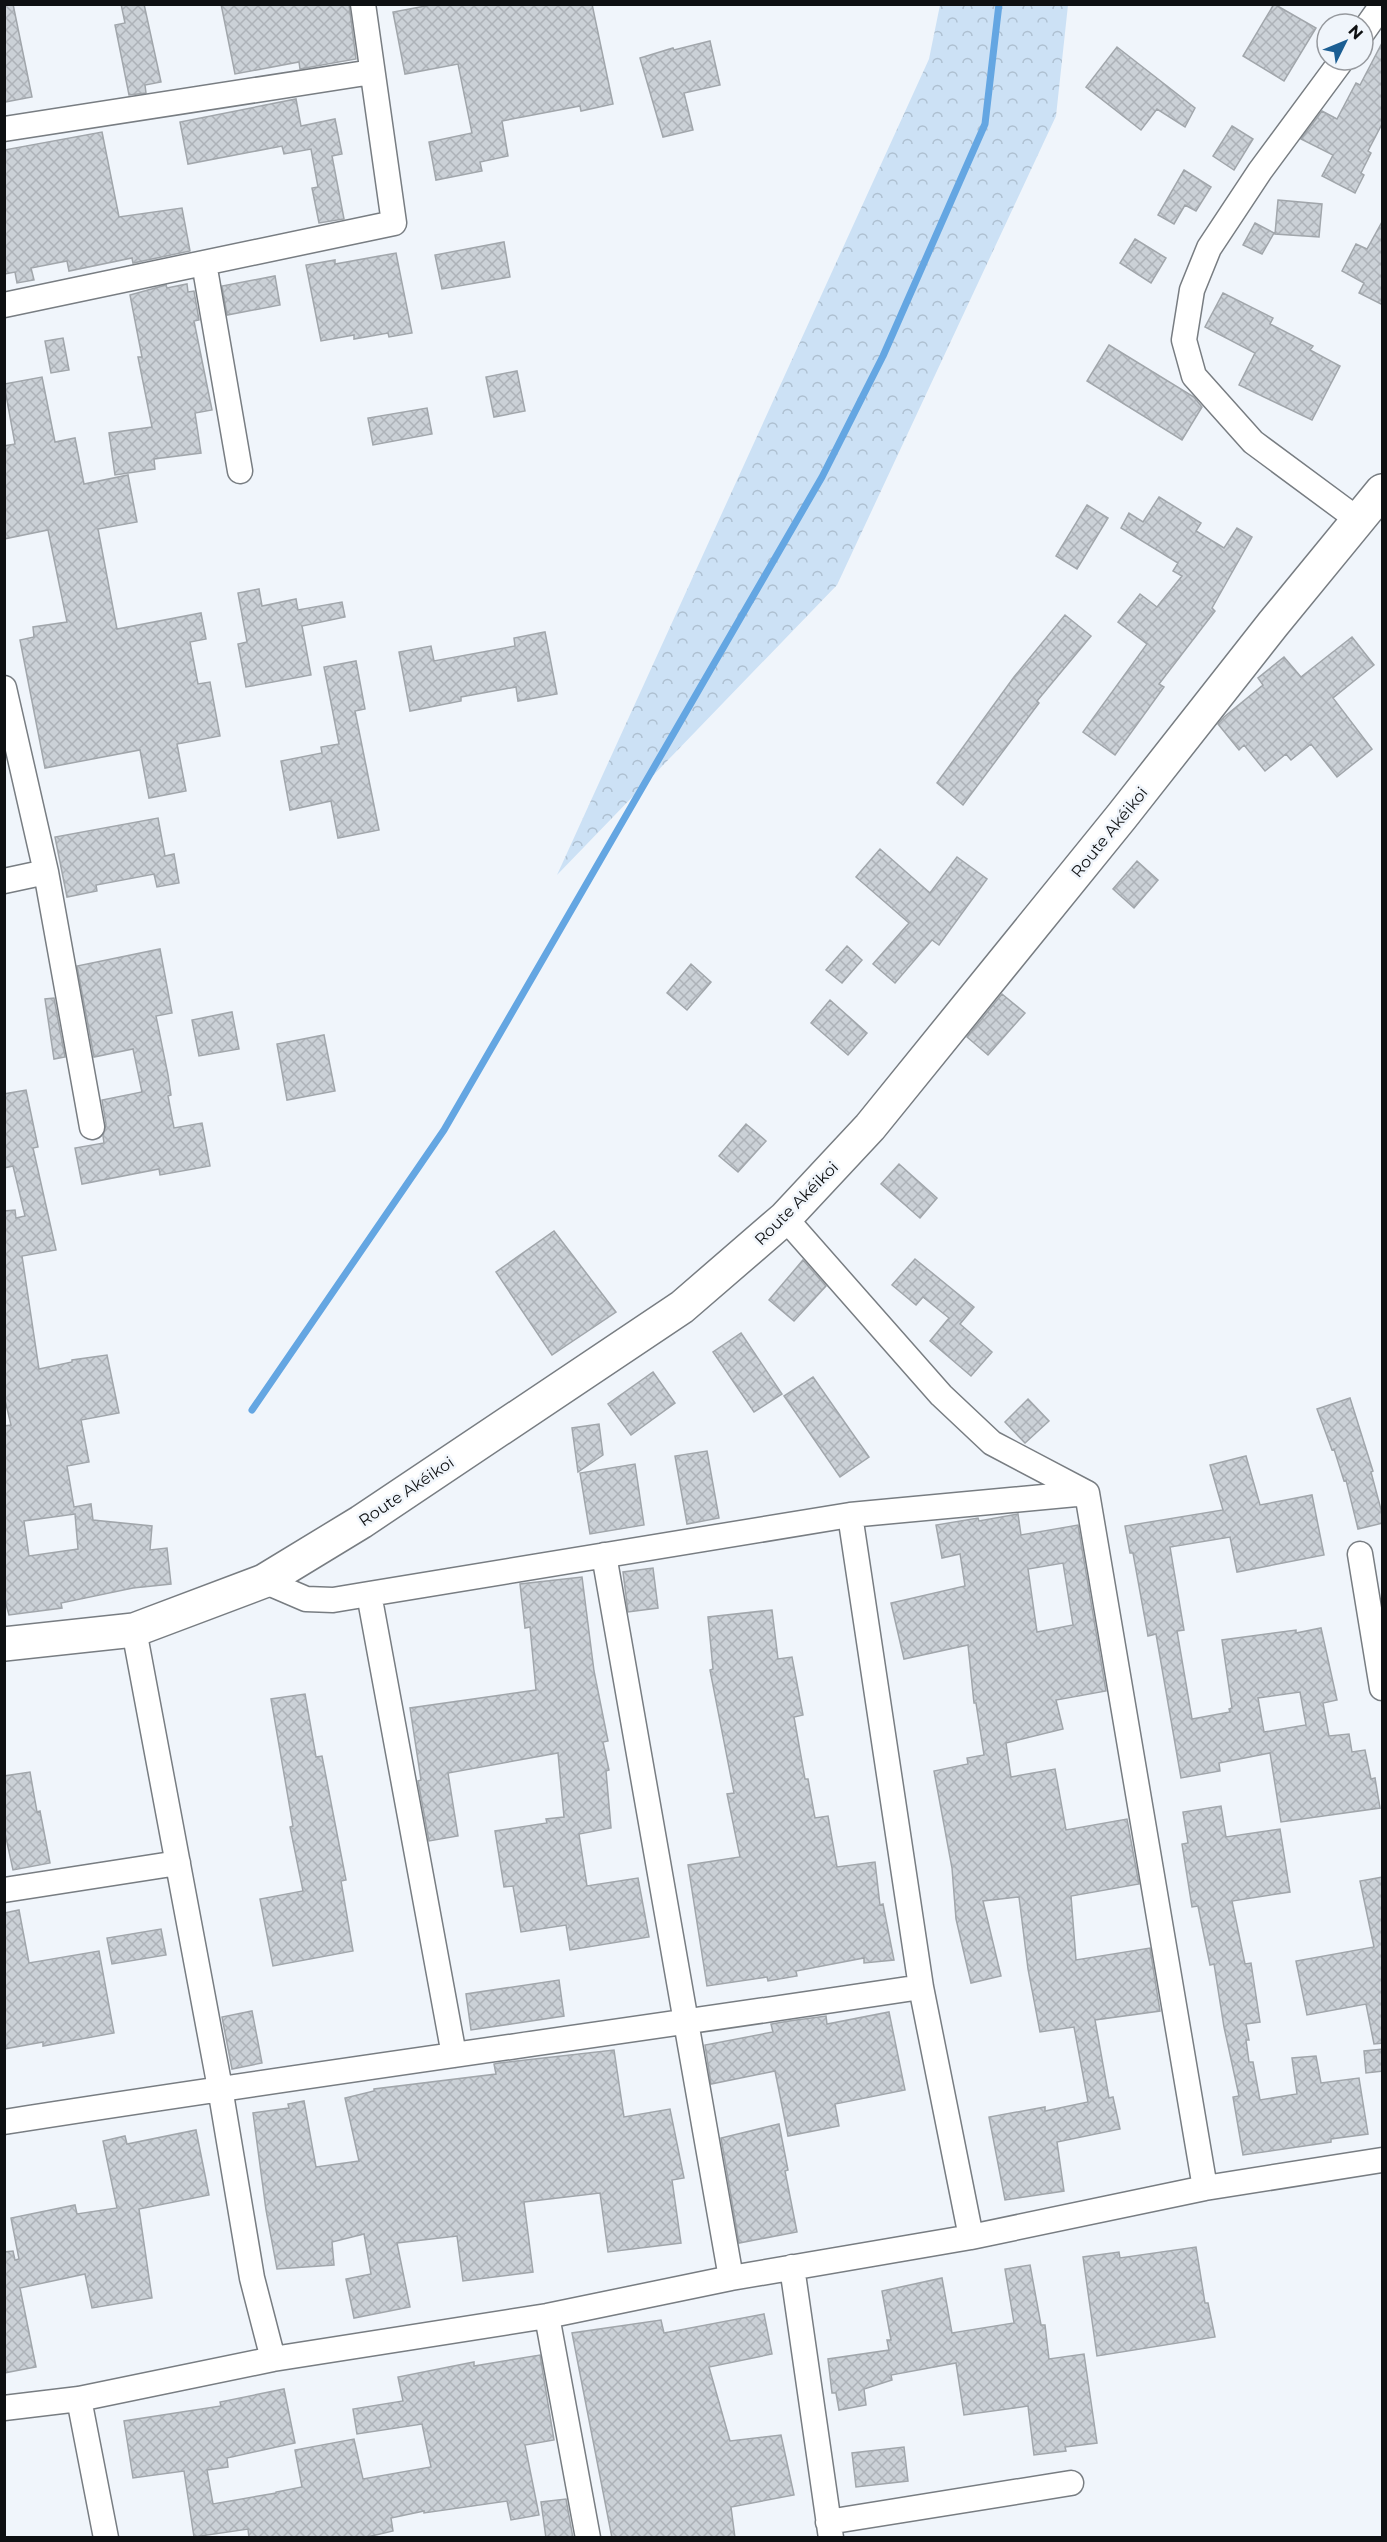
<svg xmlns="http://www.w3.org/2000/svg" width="1387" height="2542" font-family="Montserrat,sans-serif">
<defs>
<pattern id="forest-crowns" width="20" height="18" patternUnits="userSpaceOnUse" patternTransform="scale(1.5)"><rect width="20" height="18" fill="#cce1f5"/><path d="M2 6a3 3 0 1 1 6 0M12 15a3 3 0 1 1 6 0" fill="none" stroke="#aec0d1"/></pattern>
<pattern id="building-cross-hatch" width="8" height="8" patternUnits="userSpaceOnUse" patternTransform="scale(1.5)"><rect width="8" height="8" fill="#cbd1d7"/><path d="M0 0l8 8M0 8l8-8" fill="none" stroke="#adb2b8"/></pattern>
</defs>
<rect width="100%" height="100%" fill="#f0f5fb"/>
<path fill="url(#forest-crowns)" d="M 940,5 L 1068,5 L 1056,116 L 837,585 L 557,875 L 929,59 Z"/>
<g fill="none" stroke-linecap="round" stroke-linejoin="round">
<path stroke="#64a6e2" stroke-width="7" d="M 252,1410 L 444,1130 L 822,477 L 883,356 L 985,124 L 999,4"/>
</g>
<path fill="url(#building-cross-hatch)" stroke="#a1a6ab" stroke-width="1.5" fill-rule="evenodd" d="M 5,4 L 13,4 L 32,97 L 5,102 Z
M 121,4 L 144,4 L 161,82 L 145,85 L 146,93 L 129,95 L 115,25 L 125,23 Z
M 221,4 L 349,4 L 356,59 L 300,69 L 299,62 L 235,74 Z
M 436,4 L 592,4 L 613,104 L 581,111 L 580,106 L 502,121 L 508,156 L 480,162 L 482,171 L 436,180 L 429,142 L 472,133 L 458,64 L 405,74 L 393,12 Z
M 1274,4 L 1316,28 L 1284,81 L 1243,56 Z
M 710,41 L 720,85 L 684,93 L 693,130 L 663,137 L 640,58 L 673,48 L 674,50 Z
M 1383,41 L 1383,122 L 1368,151 L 1371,153 L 1361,173 L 1364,175 L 1355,193 L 1322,176 L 1333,155 L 1301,139 L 1322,111 L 1337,119 L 1356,83 L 1360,85 Z
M 1117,47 L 1195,108 L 1185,127 L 1157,109 L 1141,130 L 1086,87 Z
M 296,99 L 301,126 L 335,119 L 342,154 L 332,156 L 344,219 L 319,223 L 312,188 L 318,187 L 311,149 L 284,154 L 282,146 L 188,164 L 180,122 Z
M 1232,126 L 1253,139 L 1234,170 L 1213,156 Z
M 102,132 L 119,217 L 182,208 L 190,251 L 133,263 L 132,258 L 69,271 L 67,261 L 31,268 L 34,280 L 17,283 L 15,272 L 4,274 L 4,150 Z
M 1184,170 L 1211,187 L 1196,211 L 1185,205 L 1174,224 L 1158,215 Z
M 1278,200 L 1322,204 L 1319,237 L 1275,234 Z
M 1383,220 L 1383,305 L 1359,293 L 1364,283 L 1342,271 L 1356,244 L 1367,249 Z
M 1255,223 L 1274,233 L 1262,254 L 1243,245 Z
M 1135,239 L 1166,258 L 1151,283 L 1120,263 Z
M 504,242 L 510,277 L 442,289 L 435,255 Z
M 396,253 L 412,333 L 389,337 L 388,333 L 354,339 L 354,335 L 321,341 L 306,265 L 335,260 L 335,264 Z
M 275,276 L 280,305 L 227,315 L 222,286 Z
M 187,284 L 188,292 L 194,291 L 199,320 L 194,321 L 212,410 L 195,413 L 201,453 L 154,459 L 155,469 L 115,475 L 109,433 L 152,427 L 138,357 L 142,357 L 130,295 L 166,285 L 167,288 Z
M 1223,293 L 1273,318 L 1270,324 L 1313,346 L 1310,350 L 1340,366 L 1312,420 L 1239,385 L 1255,353 L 1205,327 Z
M 63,338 L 69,370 L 51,373 L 45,341 Z
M 1109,345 L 1194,397 L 1202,407 L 1182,440 L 1087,381 Z
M 517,371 L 525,411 L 494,417 L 486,377 Z
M 42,377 L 55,442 L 75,438 L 84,484 L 128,475 L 137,522 L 98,529 L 117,629 L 201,613 L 206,639 L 190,642 L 198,684 L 210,682 L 220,736 L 177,744 L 186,791 L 149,798 L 140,750 L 45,768 L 20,640 L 34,637 L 33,627 L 67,622 L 48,530 L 4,539 L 4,446 L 15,444 L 4,384 Z
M 427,408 L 432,434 L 373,445 L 368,418 Z
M 1159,497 L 1201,523 L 1196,531 L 1224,548 L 1237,528 L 1252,537 L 1212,608 L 1215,611 L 1159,684 L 1164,687 L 1115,755 L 1083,732 L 1147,644 L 1118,622 L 1140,594 L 1157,607 L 1182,576 L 1173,571 L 1178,563 L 1121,528 L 1129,513 L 1143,522 Z
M 1087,505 L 1108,518 L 1077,569 L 1056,556 Z
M 259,589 L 262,606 L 296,599 L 298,610 L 342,602 L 345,617 L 302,626 L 311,675 L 246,687 L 238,644 L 247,642 L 238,593 Z
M 1065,615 L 1091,636 L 1037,701 L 1039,703 L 963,805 L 937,783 L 1014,677 Z
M 545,632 L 557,694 L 518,701 L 516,687 L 461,697 L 461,701 L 410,711 L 399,652 L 431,646 L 434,661 L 515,646 L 514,638 Z
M 1352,637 L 1374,665 L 1333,698 L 1372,749 L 1337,777 L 1311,744 L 1291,760 L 1286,754 L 1265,771 L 1244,745 L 1239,750 L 1218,724 L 1224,717 L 1263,685 L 1258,678 L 1284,657 L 1301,677 Z
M 356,661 L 365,709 L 355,711 L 379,830 L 338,838 L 331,801 L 290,810 L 281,761 L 322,753 L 321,747 L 339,744 L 324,667 Z
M 158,818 L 165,856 L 174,854 L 179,883 L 157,887 L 154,874 L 96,885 L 97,891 L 67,897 L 55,837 Z
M 880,849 L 930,893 L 957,857 L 987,879 L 939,945 L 932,940 L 895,983 L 873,964 L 909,923 L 856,877 Z
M 1137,861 L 1158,880 L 1134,908 L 1113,889 Z
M 847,946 L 862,960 L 842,983 L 826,970 Z
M 160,949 L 172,1013 L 156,1016 L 168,1075 L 171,1095 L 168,1096 L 174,1128 L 202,1123 L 210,1166 L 160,1175 L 159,1169 L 82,1184 L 75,1148 L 104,1143 L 103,1136 L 106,1124 L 102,1100 L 142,1092 L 133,1049 L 94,1057 L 77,966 Z
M 691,964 L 711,982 L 687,1010 L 667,993 Z
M 1002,994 L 1025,1013 L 988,1055 L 967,1037 Z
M 54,998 L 65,1057 L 54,1059 L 45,999 Z
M 830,1000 L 867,1033 L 848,1055 L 811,1023 Z
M 232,1012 L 239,1049 L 199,1056 L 192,1020 Z
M 324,1035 L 335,1091 L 287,1100 L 277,1044 Z
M 26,1090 L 38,1147 L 33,1148 L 56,1250 L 22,1256 L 39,1369 L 72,1362 L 72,1360 L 107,1355 L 119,1413 L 81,1420 L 89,1462 L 67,1466 L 74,1507 L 91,1504 L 93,1520 L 152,1526 L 150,1550 L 167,1548 L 171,1584 L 133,1588 L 61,1603 L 62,1608 L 9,1615 L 4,1597 L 4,1426 L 11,1425 L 4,1396 L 4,1211 L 15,1210 L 16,1218 L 25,1216 L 13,1166 L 4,1168 L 4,1094 ZM 75,1514 L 78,1549 L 29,1556 L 24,1521 Z
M 746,1124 L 766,1141 L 738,1172 L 719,1156 Z
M 899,1164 L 937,1198 L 920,1218 L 881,1184 Z
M 554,1231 L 616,1312 L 552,1355 L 496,1272 Z
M 915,1259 L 974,1307 L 960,1324 L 992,1352 L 971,1376 L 930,1341 L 949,1318 L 923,1297 L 916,1305 L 892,1285 Z
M 803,1260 L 826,1286 L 794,1321 L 769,1300 Z
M 741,1333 L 782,1394 L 754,1412 L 713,1352 Z
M 653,1372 L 675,1403 L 631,1435 L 608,1404 Z
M 813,1377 L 869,1457 L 840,1477 L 784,1396 Z
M 1350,1398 L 1373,1471 L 1371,1472 L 1383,1517 L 1383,1523 L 1358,1529 L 1346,1480 L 1344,1481 L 1334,1449 L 1332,1450 L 1317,1409 Z
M 1028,1399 L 1049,1421 L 1025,1443 L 1005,1422 Z
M 599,1424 L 603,1455 L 578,1472 L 572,1428 Z
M 707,1451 L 719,1518 L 687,1524 L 675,1456 Z
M 1246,1456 L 1260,1505 L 1312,1495 L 1324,1555 L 1237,1572 L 1230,1537 L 1170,1547 L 1184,1630 L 1177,1631 L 1192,1719 L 1230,1712 L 1229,1709 L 1232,1708 L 1222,1640 L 1296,1630 L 1296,1633 L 1321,1628 L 1337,1700 L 1323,1703 L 1329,1736 L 1349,1734 L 1352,1752 L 1365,1750 L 1371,1779 L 1375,1778 L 1380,1808 L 1281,1822 L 1270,1753 L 1219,1763 L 1220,1771 L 1181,1778 L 1156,1634 L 1148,1636 L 1133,1553 L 1130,1553 L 1125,1526 L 1223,1510 L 1210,1465 ZM 1300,1692 L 1306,1725 L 1264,1732 L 1258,1698 Z
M 635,1464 L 644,1525 L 590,1534 L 580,1473 Z
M 1018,1514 L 1021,1535 L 1078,1525 L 1106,1691 L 1056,1700 L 1063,1729 L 1006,1743 L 1011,1777 L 1055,1769 L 1066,1830 L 1127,1819 L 1139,1884 L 1071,1896 L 1076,1960 L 1150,1948 L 1160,2011 L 1095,2020 L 1109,2098 L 1113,2097 L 1120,2129 L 1057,2142 L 1064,2191 L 1005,2200 L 989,2117 L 1045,2107 L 1045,2111 L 1088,2102 L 1074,2027 L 1040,2032 L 1028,1969 L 1019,1897 L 983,1901 L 1001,1976 L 971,1983 L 956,1919 L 952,1868 L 934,1771 L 968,1764 L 967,1758 L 984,1755 L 976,1703 L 974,1703 L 968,1645 L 904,1659 L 891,1603 L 965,1586 L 960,1554 L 942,1558 L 936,1525 L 978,1518 L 979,1521 ZM 1063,1563 L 1073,1625 L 1037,1632 L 1028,1569 Z
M 653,1568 L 658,1608 L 628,1612 L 623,1572 Z
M 582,1577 L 594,1671 L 608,1741 L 603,1742 L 609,1770 L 606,1771 L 611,1828 L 579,1834 L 587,1886 L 638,1878 L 649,1937 L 570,1950 L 566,1925 L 521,1932 L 513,1886 L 504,1887 L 495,1831 L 547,1823 L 546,1819 L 564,1817 L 558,1753 L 448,1773 L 458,1836 L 429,1841 L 418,1781 L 421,1780 L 410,1708 L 536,1690 L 530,1627 L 525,1628 L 520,1584 Z
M 772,1610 L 778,1659 L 792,1657 L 803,1715 L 794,1717 L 805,1779 L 808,1779 L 815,1818 L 828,1816 L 837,1867 L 875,1862 L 880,1905 L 883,1904 L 894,1960 L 864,1963 L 864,1958 L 796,1971 L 797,1976 L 768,1981 L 767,1977 L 707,1986 L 688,1865 L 740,1857 L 727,1794 L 734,1793 L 710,1670 L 713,1669 L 708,1617 Z
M 305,1694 L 316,1757 L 322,1756 L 346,1880 L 341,1881 L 353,1951 L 273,1966 L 260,1899 L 303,1891 L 290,1827 L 293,1826 L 271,1699 Z
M 30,1772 L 37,1812 L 40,1811 L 50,1863 L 13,1870 L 4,1829 L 4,1776 Z
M 1221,1806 L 1226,1837 L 1280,1829 L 1290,1892 L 1232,1901 L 1245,1964 L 1251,1963 L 1260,2022 L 1246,2024 L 1249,2040 L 1246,2040 L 1249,2062 L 1253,2062 L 1260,2100 L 1297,2094 L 1292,2058 L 1316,2056 L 1321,2083 L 1359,2078 L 1368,2134 L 1331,2139 L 1331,2142 L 1243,2155 L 1233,2097 L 1239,2096 L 1224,2027 L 1214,1964 L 1210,1965 L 1198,1906 L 1192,1907 L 1182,1844 L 1188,1843 L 1183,1812 Z
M 1383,1877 L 1383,2043 L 1374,2044 L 1366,2004 L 1307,2015 L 1296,1961 L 1374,1947 L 1360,1881 Z
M 19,1910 L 29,1963 L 99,1951 L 114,2033 L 43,2046 L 43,2042 L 4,2049 L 4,1913 Z
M 161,1929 L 166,1955 L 112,1964 L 107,1938 Z
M 559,1980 L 564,2016 L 471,2030 L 466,1994 Z
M 252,2011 L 262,2063 L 232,2069 L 222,2017 Z
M 889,2012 L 905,2090 L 835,2104 L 839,2126 L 788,2136 L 775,2071 L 711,2084 L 705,2045 L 773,2032 L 771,2024 L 789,2021 L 826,2016 L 827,2024 Z
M 1383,2049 L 1383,2071 L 1366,2073 L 1364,2051 Z
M 614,2050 L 624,2117 L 670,2109 L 684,2178 L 672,2180 L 681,2243 L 608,2252 L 600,2193 L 524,2202 L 533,2272 L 463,2281 L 457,2236 L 397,2243 L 410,2307 L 354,2318 L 346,2279 L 371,2274 L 364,2234 L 332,2242 L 334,2265 L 277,2269 L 266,2210 L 253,2113 L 289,2108 L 288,2104 L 304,2101 L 316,2167 L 359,2161 L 345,2098 L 374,2091 L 374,2089 L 496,2074 L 494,2064 L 499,2063 Z
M 779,2124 L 788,2170 L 785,2171 L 797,2232 L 739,2243 L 721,2138 Z
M 196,2130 L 209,2195 L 139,2209 L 152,2298 L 92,2308 L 85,2274 L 20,2288 L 36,2367 L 4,2373 L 4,2252 L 13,2251 L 15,2260 L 19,2259 L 11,2218 L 75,2205 L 77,2214 L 117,2208 L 103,2141 L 125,2136 L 127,2144 Z
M 1196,2247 L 1205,2303 L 1208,2303 L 1215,2337 L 1097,2356 L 1083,2257 L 1119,2252 L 1120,2258 Z
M 1030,2265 L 1041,2325 L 1045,2325 L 1049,2359 L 1084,2354 L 1097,2443 L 1065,2447 L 1066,2451 L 1034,2455 L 1028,2406 L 964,2415 L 956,2363 L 891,2375 L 892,2380 L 864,2389 L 866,2405 L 839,2410 L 836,2393 L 832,2393 L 828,2359 L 889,2350 L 887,2340 L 891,2340 L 882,2291 L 942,2278 L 952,2333 L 1014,2323 L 1005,2269 Z
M 764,2314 L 772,2354 L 709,2367 L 730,2441 L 781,2435 L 794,2495 L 731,2507 L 735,2538 L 612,2538 L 572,2333 L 661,2320 L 664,2333 Z
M 540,2355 L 554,2440 L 525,2445 L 539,2515 L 511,2520 L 507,2501 L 424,2513 L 424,2511 L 391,2518 L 393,2531 L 363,2538 L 249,2538 L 248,2529 L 194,2537 L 184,2471 L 133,2478 L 124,2421 L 221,2406 L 220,2402 L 284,2389 L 295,2443 L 227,2458 L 228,2467 L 207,2470 L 213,2504 L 276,2493 L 276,2492 L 302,2487 L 295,2450 L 354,2439 L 363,2479 L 431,2467 L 422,2424 L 357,2434 L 353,2409 L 403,2401 L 398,2377 L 474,2362 L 474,2366 Z
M 904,2447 L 908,2481 L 856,2487 L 852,2453 Z
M 566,2499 L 573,2538 L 546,2538 L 541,2502 Z"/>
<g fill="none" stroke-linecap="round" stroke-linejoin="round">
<defs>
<path id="street" d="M 1363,32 L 1382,5
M 1342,60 L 1260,171 L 1209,248 L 1192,290 L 1184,340 L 1194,376 L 1253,442 L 1357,519
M 4,129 L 372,72
M 204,263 L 240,471
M 4,305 L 394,223 L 363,4
M 4,688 L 46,872 L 92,1127
M 4,881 L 46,872
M 785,1218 L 941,1395 L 992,1443 L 1087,1493
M 850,1515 L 921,1987 L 971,2237
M 1360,1554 L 1382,1688
M 604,1555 L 731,2278
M 264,1581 L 306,1599 L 333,1600 L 369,1594 L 454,2055
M 369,1594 L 850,1515 L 1087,1493 L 1205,2188
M 134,1630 L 220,2088 L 252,2278 L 273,2359
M 4,1890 L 178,1863
M 4,2122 C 310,2074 616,2033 921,1987
M 792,2267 L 831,2538
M 547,2316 L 588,2538
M 79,2399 L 106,2538
M 4,2408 L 79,2399 L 273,2359 L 547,2316 L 731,2278 L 971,2237 L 1205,2188 L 1382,2160
M 828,2522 L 1071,2483"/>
<path id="secondary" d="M 4,1644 L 134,1630 L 264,1581 L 361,1522 L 682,1307 L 785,1218 L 870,1127 L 1122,816 L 1273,624 L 1382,491"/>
</defs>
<use href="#street" stroke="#787d82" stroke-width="27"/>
<use href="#secondary" stroke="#787d82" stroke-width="36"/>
<use href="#street" stroke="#fff" stroke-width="24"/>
<use href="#secondary" stroke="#fff" stroke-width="33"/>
</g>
<g text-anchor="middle" stroke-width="5" stroke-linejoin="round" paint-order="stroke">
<g font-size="16" fill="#0e1012" stroke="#f0f5fb">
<text transform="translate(1109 832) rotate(-51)" y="6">Route Akéikoi</text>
<text transform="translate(796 1203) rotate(-45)" y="6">Route Akéikoi</text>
<text transform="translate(406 1491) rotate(-34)" y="6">Route Akéikoi</text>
</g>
</g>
<rect width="1387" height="2542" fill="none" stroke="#0e1012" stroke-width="12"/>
<g transform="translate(1345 42) rotate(47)"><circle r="28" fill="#f0f5fb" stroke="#96999e" stroke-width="1.5"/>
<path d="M0-4.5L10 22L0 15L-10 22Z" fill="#1b5e93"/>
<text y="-9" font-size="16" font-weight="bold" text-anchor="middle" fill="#0e1012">N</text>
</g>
</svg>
